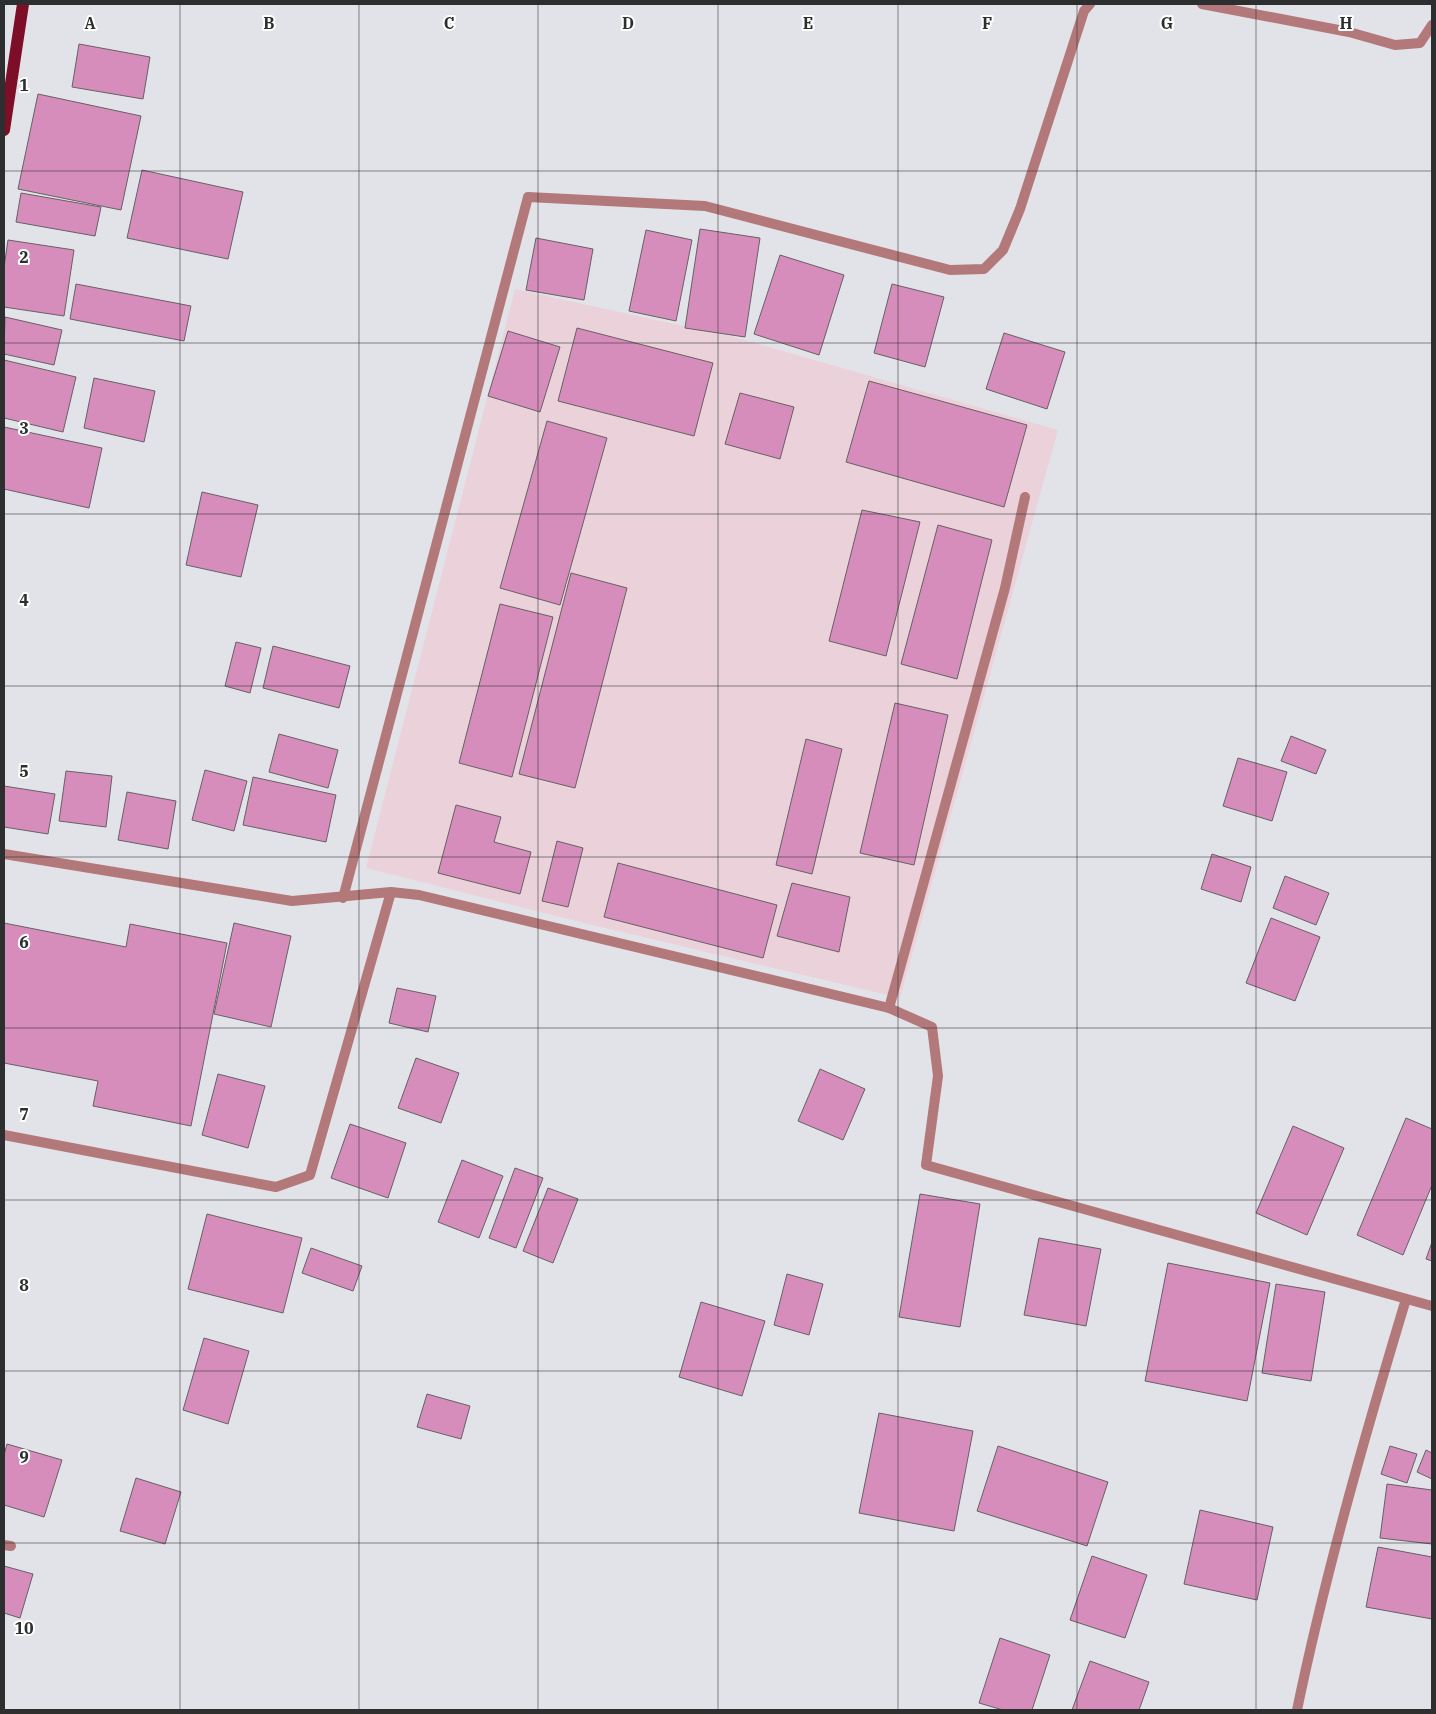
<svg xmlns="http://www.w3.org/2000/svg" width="1436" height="1714" font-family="'IBM Plex Serif',serif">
<rect width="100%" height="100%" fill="#e2e3e8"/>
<path fill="#ebd2da" d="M 515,289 L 738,338 L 1058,430 L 900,998 L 584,923 L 366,868 Z"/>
<path fill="#d78dbb" stroke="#656163" d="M 79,44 L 150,57 L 143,99 L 72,87 Z
M 38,94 L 141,116 L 121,210 L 18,189 Z
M 142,170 L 243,192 L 228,259 L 127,238 Z
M 21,193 L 101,207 L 95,236 L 16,222 Z
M 700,229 L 760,238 L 745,337 L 685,328 Z
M 646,230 L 692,240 L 676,321 L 629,311 Z
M 536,238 L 593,249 L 584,300 L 526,290 Z
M 8,240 L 74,250 L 64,316 L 4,307 L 4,267 Z
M 780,255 L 844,275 L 819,355 L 754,334 Z
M 76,284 L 191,306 L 184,341 L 70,319 Z
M 892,284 L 944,297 L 925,367 L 874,353 Z
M 5,317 L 62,330 L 54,365 L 4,354 Z
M 577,328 L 713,363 L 694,436 L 558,401 Z
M 508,331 L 560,347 L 540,412 L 488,396 Z
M 1004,333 L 1065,352 L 1047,409 L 986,389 Z
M 4,360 L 76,377 L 63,432 L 4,418 Z
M 94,378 L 155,391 L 144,442 L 84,428 Z
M 869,381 L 1027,425 L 1004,507 L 846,462 Z
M 740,393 L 794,407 L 780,459 L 725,444 Z
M 547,421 L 607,438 L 560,605 L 500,588 Z
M 4,427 L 102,448 L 89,508 L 4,489 Z
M 202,492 L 258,505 L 241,577 L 186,565 Z
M 862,510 L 920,522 L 886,656 L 829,641 Z
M 938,525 L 992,540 L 957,679 L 901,664 Z
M 571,573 L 627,588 L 575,788 L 519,774 Z
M 500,604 L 553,617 L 512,777 L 459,763 Z
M 236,642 L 261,648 L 250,693 L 225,686 Z
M 273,646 L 350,666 L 339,708 L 263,688 Z
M 895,703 L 948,715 L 914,865 L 860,853 Z
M 279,734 L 338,750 L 328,788 L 269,772 Z
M 1291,736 L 1326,750 L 1316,774 L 1281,761 Z
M 806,739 L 842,749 L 812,874 L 776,865 Z
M 1238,758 L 1287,772 L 1272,821 L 1223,806 Z
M 205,770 L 247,781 L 234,831 L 192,820 Z
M 66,771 L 112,776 L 106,827 L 59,821 Z
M 253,777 L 336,795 L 326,842 L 243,825 Z
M 4,786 L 55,794 L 48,834 L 4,827 Z
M 127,792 L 176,801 L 168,849 L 118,840 Z
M 456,805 L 501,817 L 494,842 L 531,852 L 520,894 L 438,873 Z
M 557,841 L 583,848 L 568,907 L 542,901 Z
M 1212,854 L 1251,867 L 1241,902 L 1201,889 Z
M 618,863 L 777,905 L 763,958 L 604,917 Z
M 1285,876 L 1329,893 L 1316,925 L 1273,908 Z
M 792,883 L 850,897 L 839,952 L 777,936 Z
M 1271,918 L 1320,937 L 1295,1001 L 1246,983 Z
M 4,923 L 126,947 L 130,924 L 227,943 L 191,1126 L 93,1106 L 98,1081 L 4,1063 Z
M 234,923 L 291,936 L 271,1027 L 214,1014 Z
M 397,988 L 436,996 L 428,1032 L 389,1023 Z
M 416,1058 L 459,1073 L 441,1123 L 398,1108 Z
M 820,1069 L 865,1089 L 843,1140 L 798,1121 Z
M 218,1074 L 265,1086 L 248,1148 L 202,1135 Z
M 1406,1118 L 1432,1129 L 1432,1185 L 1403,1255 L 1357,1235 Z
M 350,1124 L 406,1143 L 388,1198 L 331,1178 Z
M 1293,1126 L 1344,1148 L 1307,1235 L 1256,1213 Z
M 462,1160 L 503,1176 L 479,1238 L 438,1222 Z
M 515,1168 L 543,1178 L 516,1248 L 489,1238 Z
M 548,1188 L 578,1199 L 553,1263 L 523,1251 Z
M 920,1194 L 980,1204 L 960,1327 L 899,1317 Z
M 207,1214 L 302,1238 L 283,1313 L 188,1289 Z
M 1039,1238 L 1101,1249 L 1086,1326 L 1024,1315 Z
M 1432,1242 L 1432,1261 L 1426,1259 Z
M 311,1248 L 362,1266 L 353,1291 L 302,1273 Z
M 1168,1263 L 1270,1283 L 1247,1401 L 1145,1381 Z
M 787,1274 L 823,1284 L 809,1335 L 774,1325 Z
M 1276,1284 L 1325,1292 L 1311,1381 L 1262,1373 Z
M 701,1302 L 765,1321 L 742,1396 L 679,1377 Z
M 204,1338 L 249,1351 L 228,1424 L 183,1410 Z
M 427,1394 L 470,1406 L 461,1439 L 417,1427 Z
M 879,1413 L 973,1431 L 954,1531 L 859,1513 Z
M 7,1444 L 62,1460 L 44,1517 L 4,1505 L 4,1455 Z
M 998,1446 L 1108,1482 L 1087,1546 L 977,1511 Z
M 1390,1446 L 1417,1454 L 1407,1483 L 1381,1474 Z
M 1426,1450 L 1432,1453 L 1432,1479 L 1417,1472 Z
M 136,1478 L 181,1492 L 165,1544 L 120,1531 Z
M 1387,1484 L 1432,1490 L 1432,1544 L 1380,1538 Z
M 1200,1510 L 1273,1527 L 1257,1600 L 1184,1584 Z
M 1378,1547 L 1432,1557 L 1432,1619 L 1366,1607 Z
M 1092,1556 L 1147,1575 L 1125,1638 L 1070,1620 Z
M 4,1566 L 33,1574 L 20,1618 L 4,1613 Z
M 1000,1638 L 1050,1655 L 1032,1710 L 1003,1710 L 979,1703 Z
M 1090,1661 L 1149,1682 L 1139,1710 L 1072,1710 Z"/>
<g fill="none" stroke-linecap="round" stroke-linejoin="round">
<path stroke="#b3787a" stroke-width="10" d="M 889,1008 L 1005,588 L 1025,497
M 4,1545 L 11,1546"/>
<path stroke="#b3787a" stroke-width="10" d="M 1202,4 L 1349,32 L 1395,45 L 1420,43 L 1432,25
M 4,854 L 292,901 L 391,892 L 419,895 L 889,1008 L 932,1027 L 938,1076 L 926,1165 L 1432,1306
M 343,898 L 528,197 L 705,206 L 950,270 L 984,269 L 1003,250 L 1020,209 L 1084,11 L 1090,4
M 4,1135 L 276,1187 L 310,1175 L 391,892
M 1297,1710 C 1326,1571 1365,1435 1406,1299"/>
<path stroke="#7d0e27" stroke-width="12" d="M 4,130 L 23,4"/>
</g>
<path fill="none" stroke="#2d2e2f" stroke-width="1" stroke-opacity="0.55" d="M 180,4 L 180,1710M 359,4 L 359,1710M 538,4 L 538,1710M 718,4 L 718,1710M 898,4 L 898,1710M 1077,4 L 1077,1710M 1256,4 L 1256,1710M 4,171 L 1432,171M 4,343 L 1432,343M 4,514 L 1432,514M 4,686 L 1432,686M 4,857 L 1432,857M 4,1028 L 1432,1028M 4,1200 L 1432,1200M 4,1371 L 1432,1371M 4,1543 L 1432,1543"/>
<g font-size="16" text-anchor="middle" font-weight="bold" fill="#2d2e2f" stroke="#fff" stroke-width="4" stroke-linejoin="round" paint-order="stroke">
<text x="90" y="29">A</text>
<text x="269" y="29">B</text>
<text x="449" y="29">C</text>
<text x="628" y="29">D</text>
<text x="808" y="29">E</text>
<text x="987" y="29">F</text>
<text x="1167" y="29">G</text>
<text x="1346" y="29">H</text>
<text x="24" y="91">1</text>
<text x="24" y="263">2</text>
<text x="24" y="434">3</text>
<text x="24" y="606">4</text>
<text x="24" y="777">5</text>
<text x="24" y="948">6</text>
<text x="24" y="1120">7</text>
<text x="24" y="1291">8</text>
<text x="24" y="1463">9</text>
<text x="24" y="1634">10</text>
</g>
<rect width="1436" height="1714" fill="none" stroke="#2d2e2f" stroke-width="10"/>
</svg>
